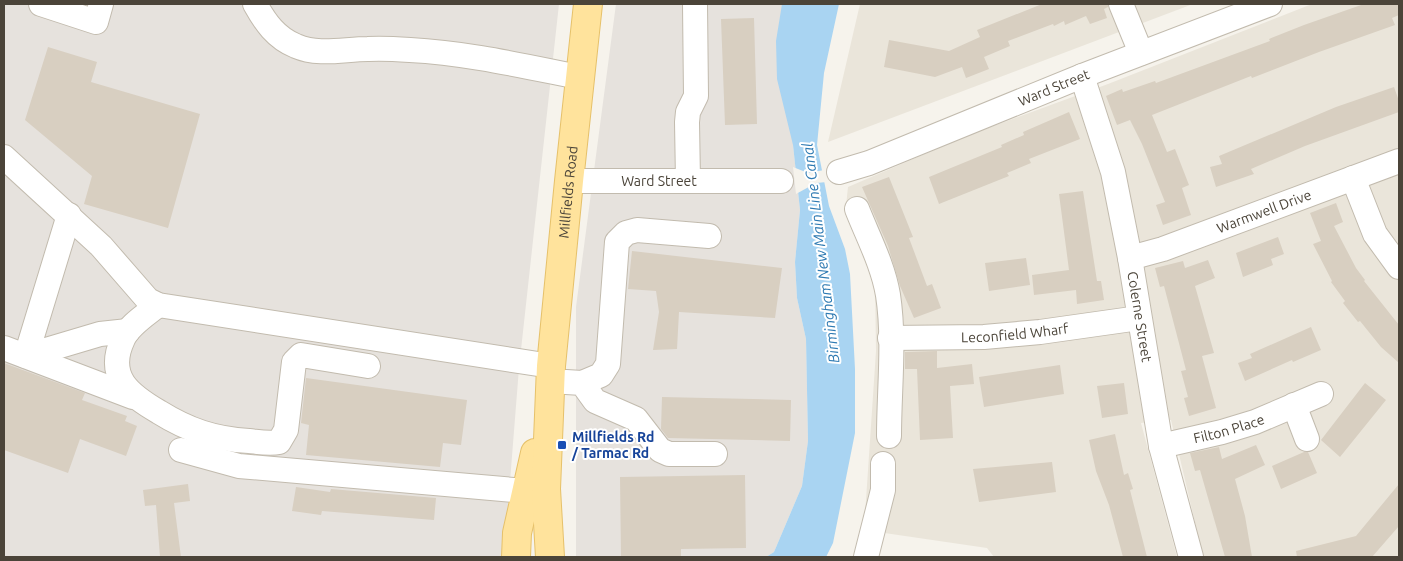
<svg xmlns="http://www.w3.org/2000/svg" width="1403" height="561" font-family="Ubuntu,sans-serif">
<rect width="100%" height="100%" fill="#f6f3ec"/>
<path fill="#eae5da" d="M 860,4 L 1193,4 L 828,142 Z
M 1312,4 L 1399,4 L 1399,557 L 1203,557 L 1171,420 L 1141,423 L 1177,557 L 994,557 L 987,548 L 864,530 L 876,351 L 875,281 L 846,206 L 848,187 L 969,135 L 1108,84 Z"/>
<path fill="#e6e2dd" d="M 4,4 L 559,4 L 519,368 L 504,557 L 4,557 Z
M 616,4 L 800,4 L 793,145 L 800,210 L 795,262 L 797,298 L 806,339 L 808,441 L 802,486 L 774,552 L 766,557 L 576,557 L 576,307 Z"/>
<path fill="#a9d4f2" d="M 782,4 L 839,4 L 824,73 L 817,145 L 829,206 L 845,249 L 850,274 L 855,369 L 855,433 L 833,543 L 826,557 L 766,557 L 774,552 L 802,486 L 808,441 L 806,339 L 797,298 L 795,262 L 800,210 L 793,145 L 777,79 L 776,41 Z"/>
<path fill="#f6f3ec" d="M 793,167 L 808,173 L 824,170 L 827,182 L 816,183 L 796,194 Z"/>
<path fill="#d8cfc1" d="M 1042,4 L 1108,4 L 1108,7 L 1104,9 L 1107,18 L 1090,24 L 1086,16 L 1065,25 L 1064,21 L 1054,26 L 1053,24 L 1008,41 L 1010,46 L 984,57 L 989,69 L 966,78 L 962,67 L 935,77 L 884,67 L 889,40 L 949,51 L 980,37 L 977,30 Z
M 1364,4 L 1399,4 L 1399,15 L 1392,18 L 1395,25 L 1319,52 L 1252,78 L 1251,76 L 1152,115 L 1167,152 L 1175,149 L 1189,185 L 1182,188 L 1191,215 L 1163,225 L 1156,205 L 1165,202 L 1142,144 L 1130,120 L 1117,125 L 1106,96 L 1122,89 L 1123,92 L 1155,81 L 1156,83 L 1270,41 L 1269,39 L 1304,25 Z
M 754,18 L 757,124 L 725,125 L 721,19 Z
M 48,47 L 97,62 L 91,82 L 200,114 L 168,228 L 84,204 L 92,176 L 25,120 Z
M 1394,87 L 1399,101 L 1399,112 L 1305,146 L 1251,169 L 1254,174 L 1216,187 L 1210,167 L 1222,164 L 1219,156 L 1336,107 Z
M 1069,112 L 1080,139 L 1029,159 L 1031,163 L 1007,173 L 1009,176 L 939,204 L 929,177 L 1002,147 L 1001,145 L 1024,135 L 1023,132 Z
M 889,177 L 913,237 L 909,238 L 927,286 L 932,284 L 941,308 L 914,318 L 900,286 L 888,246 L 862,187 Z
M 1083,191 L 1097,281 L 1101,281 L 1104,300 L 1077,304 L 1076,290 L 1034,295 L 1032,275 L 1069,270 L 1059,194 Z
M 1336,203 L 1343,222 L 1334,226 L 1356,268 L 1365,280 L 1364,281 L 1399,325 L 1399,363 L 1381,347 L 1360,321 L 1358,322 L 1343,303 L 1345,301 L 1331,282 L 1332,281 L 1313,244 L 1321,241 L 1310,213 Z
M 1278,237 L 1284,254 L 1271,259 L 1273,265 L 1243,277 L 1236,253 Z
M 632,251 L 782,268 L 775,318 L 679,312 L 677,349 L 653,350 L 659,312 L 656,291 L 628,289 Z
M 1026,258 L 1030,285 L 989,291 L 985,263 Z
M 1208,260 L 1215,278 L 1195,286 L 1214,353 L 1202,356 L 1216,408 L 1189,416 L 1184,398 L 1188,397 L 1181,371 L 1186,370 L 1164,286 L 1160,287 L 1155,268 L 1183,261 L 1185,268 Z
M 1311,327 L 1321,350 L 1293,362 L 1292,360 L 1245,381 L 1238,363 L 1252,358 L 1250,354 Z
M 937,351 L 937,368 L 972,364 L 974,384 L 950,386 L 953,438 L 920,440 L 917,369 L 905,369 L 905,352 Z
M 4,363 L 85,393 L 82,400 L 127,416 L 125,421 L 137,426 L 126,456 L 80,439 L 68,473 L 4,450 Z
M 1060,365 L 1064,394 L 984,407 L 979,377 Z
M 306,378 L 467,400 L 461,445 L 443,443 L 440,467 L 306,455 L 309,425 L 301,423 Z
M 1124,383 L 1128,414 L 1102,418 L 1097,386 Z
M 1365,383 L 1386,400 L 1340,457 L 1321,440 Z
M 662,397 L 791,400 L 790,441 L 668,438 L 661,429 Z
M 1115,434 L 1124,475 L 1128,473 L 1133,489 L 1130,490 L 1147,557 L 1123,557 L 1109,505 L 1096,471 L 1089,440 Z
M 1256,445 L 1265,465 L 1235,479 L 1245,516 L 1252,557 L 1225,557 L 1200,470 L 1195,471 L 1190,453 L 1219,447 L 1222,459 Z
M 1304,452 L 1308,452 L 1317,473 L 1281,489 L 1272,466 Z
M 1052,462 L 1056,492 L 979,502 L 973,469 Z
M 745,475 L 746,548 L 681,549 L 681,557 L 621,557 L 620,477 Z
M 188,484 L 190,501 L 174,503 L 181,557 L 160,557 L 156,505 L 145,506 L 143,490 Z
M 1399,484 L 1399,526 L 1372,557 L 1297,557 L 1296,551 L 1356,536 Z
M 296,487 L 330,492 L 331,489 L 436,498 L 434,520 L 322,511 L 321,515 L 292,511 Z"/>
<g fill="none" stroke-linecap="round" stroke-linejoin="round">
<defs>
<g id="minor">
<path d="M 41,4 L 96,22 L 101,4"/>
<path d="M 255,4 C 265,22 276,38 296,46 C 319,56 344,49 368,49 C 382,48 396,49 410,50 C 467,53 523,66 579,77"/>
<path d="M 1121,4 L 1141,53"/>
<path id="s1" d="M 1082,76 L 1113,172 L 1130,258 L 1161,446 L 1191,557"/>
<path d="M 4,157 L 101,246 L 148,300 L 158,305 L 551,366"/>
<path id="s2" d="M 839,172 L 869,163 L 1082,76 L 1270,4"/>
<path d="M 1353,178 L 1375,234 L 1399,267"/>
<path id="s3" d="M 569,181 L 781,181"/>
<path d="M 688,181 L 687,122 L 688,112 L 696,96 L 695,4"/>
<path d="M 857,209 C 868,237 883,265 888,295 C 895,341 889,390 889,436"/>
<path d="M 69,215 L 26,356 L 100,334 L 128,331"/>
<path id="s4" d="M 1130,258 L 1163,249 L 1399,161"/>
<path d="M 158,305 C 146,315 129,325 123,339 C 105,377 130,395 159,412 C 188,430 214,439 249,441 C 259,442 269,444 279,442 L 286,430 L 294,362 L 301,355 L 368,366"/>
<path id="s5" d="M 890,338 L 984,337 L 1040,332 L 1139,318"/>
<path d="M 4,348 L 133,397"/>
<path d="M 566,382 L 582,383 L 595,401 L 636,419 L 660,450 L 669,454 L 715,454"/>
<path d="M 582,383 L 601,375 L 608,364 L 617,242 L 626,233 L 637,230 L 709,236"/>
<path d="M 1294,405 L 1307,439"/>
<path id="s6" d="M 1161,446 L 1222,432 L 1255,422 L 1321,394"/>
<path d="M 181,450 L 239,466 L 526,491"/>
<path d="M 866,557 L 883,490 L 883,464"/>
</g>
<g id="major">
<path d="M 516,557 L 517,533 L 535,453"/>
<path id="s7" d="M 550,557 L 546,489 L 551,366 L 569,181 L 588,4"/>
</g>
</defs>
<use href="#minor" stroke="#c2bbae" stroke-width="26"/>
<use href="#major" stroke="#e6c16a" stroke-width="30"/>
<use href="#minor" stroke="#fff" stroke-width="24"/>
<use href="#major" stroke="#ffe39c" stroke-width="28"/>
</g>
<rect fill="#1a4fb4" stroke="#fff" stroke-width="2" x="557" y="440" width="10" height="10" rx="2.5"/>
<g text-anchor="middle" stroke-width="4" stroke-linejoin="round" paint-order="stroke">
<g font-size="14" fill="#4b4439" stroke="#fff">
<text dy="5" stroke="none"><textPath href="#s2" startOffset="231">Ward Street</textPath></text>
<text dy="5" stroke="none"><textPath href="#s3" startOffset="90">Ward Street</textPath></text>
<text dy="5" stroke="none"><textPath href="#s7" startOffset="366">Millfields Road</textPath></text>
<text dy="5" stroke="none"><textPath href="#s4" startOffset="142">Warmwell Drive</textPath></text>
<text dy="5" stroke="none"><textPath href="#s1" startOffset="248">Colerne Street</textPath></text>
<text dy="5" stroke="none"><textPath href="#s5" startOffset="125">Leconfield Wharf</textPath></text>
<text dy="5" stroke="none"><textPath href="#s6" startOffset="70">Filton Place</textPath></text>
</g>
<g font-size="14" font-weight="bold" fill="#164399" stroke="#fff" text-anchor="start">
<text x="572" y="442">Millfields Rd<tspan x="572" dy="16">/ Tarmac Rd</tspan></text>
</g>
<g font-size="15" font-style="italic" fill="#2e7ab2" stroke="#fff">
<text transform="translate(821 253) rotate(-97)" y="5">Birmingham New Main Line Canal</text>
</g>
</g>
<rect width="1403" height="561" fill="none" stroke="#4b4439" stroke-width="10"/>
</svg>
